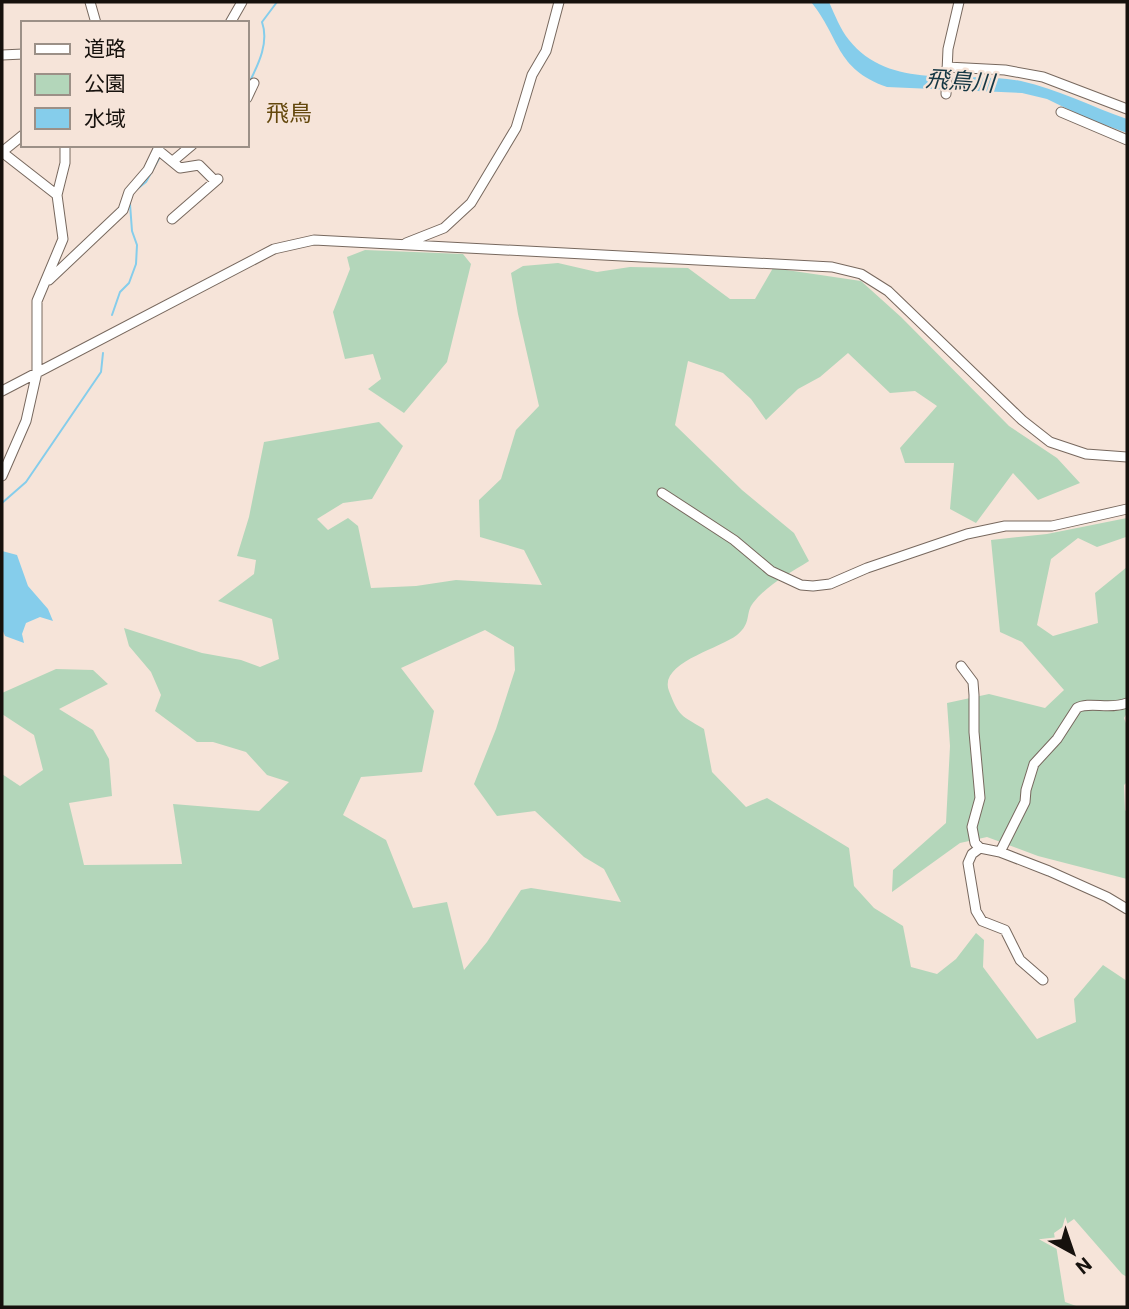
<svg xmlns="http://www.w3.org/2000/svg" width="1129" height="1309" font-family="Roboto,'Noto Sans JP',sans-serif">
<rect width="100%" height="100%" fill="#f6e4d9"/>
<path fill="#b3d6ba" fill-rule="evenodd" d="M 365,250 L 463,254 L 471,264 L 447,362 L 404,413 L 368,389 L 381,379 L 373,354 L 345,359 L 333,312 L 350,269 L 347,257 Z
M 558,263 L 597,272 L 630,267 L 688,268 L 730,299 L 755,299 L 773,268 L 861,281 L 901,317 L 1009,426 L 1057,458 L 1080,483 L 1038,500 L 1013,473 L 976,523 L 950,509 L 954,463 L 905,463 L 900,448 L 937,406 L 915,391 L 890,393 L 848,353 L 820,377 L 798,389 L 766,420 L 751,399 L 723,373 L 688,361 L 675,425 L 742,490 L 794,533 L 809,561 C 790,573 768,584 753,603 C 745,613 752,623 737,635 C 719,649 658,663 669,691 C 679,717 681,715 704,729 L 712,772 L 746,807 L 767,798 L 849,848 L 854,886 L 874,908 L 903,926 L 911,967 L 937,974 L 956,959 L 976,933 L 984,940 L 983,967 L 1037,1039 L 1076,1022 L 1074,999 L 1103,965 L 1127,981 L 1127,1277 L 1122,1274 L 1074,1219 L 1054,1233 L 1065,1302 L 1079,1307 L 2,1307 L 2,774 L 20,786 L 43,770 L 34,735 L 2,714 L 2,693 L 56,669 L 93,670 L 108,684 L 59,709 L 93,730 L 109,759 L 112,796 L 69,803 L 84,865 L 182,864 L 173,804 L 259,811 L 289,782 L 267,775 L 246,752 L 213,742 L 197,742 L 155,711 L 161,695 L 151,672 L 129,646 L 124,628 L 202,653 L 241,660 L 260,667 L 279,659 L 272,619 L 218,601 L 254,574 L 256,560 L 237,556 L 249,517 L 264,442 L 379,422 L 403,446 L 372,499 L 343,503 L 317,519 L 328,530 L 348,518 L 358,526 L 371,588 L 416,586 L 456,580 L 542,585 L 524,550 L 480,537 L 479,500 L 501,479 L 516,430 L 539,406 L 518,314 L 511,273 L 523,266 ZM 485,630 L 514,647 L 515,670 L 496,729 L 474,784 L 497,816 L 535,811 L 584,857 L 604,869 L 621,902 L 531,888 L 521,890 L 487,942 L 464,970 L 447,902 L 413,908 L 386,840 L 343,815 L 361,777 L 422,772 L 434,711 L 401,668 Z
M 1127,518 L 1126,537 L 1097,547 L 1078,538 L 1051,559 L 1037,625 L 1053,636 L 1098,623 L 1095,593 L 1127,567 L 1127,713 L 1124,718 L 1127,726 L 1127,782 L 1124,785 L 1125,810 L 1127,812 L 1127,879 L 1038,856 L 987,837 L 960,843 L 892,892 L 893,870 L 946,823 L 950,746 L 947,703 L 989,694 L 1045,708 L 1064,690 L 1022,642 L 1000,632 L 991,540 L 1047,534 Z"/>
<path fill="#85cdeb" d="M 811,2 L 829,2 C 835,15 840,29 849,40 C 890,92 964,70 1021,81 C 1058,89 1092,107 1127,119 L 1127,133 L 1086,118 L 1047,99 L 1022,93 L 887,87 C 835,69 840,37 811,2 Z
M 2,551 L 17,555 L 28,586 L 48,609 L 53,621 L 40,617 L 26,623 L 22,634 L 24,643 L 5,636 L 2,629 Z"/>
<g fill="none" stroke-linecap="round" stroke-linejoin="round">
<path stroke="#85cdeb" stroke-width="2" d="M 250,81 C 259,63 269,42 262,22 L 277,2
M 136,190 L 146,182 L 161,155
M 112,315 L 120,292 L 129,283 L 136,264 L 137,245 L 132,231 L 130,204
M 2,503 L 26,482 L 101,372 L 103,353"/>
<defs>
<path id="minor" d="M 90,2 L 96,23
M 230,23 L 242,2
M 2,55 L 23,54
M 947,67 L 1005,70 L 1043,77 L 1127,109
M 946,94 L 948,49 L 959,2
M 247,98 L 254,83
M 1061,112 L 1127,140
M 158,150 L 180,168 L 199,165 L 215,181
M 2,152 L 57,195 L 63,239 L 37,301 L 37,372 L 26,421 L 2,476
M 2,152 L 23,135
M 173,161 L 192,145
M 57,195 L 65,163 L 65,145
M 172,219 L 218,179
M 406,243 L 444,228 L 471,203 L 516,128 L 532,75 L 546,51 L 559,2
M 49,280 L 123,210 L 129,192 L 148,170 L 160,145
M 2,391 L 274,249 L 314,240 L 832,267 L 861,274 L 888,291 L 1022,420 L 1050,442 L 1086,454 L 1127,457
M 662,493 L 734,540 L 771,571 L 801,585 L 813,586 L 830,584 L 867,568 L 967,534 L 1005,526 L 1052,526 L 1127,509
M 961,666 L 973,682 L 974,695 L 974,732 L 980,798 L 972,827 L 975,843 L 980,848 L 1000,852 L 1049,871 L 1107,897 L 1127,909
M 980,848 L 972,854 L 968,863 L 976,911 L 982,921 L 1005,930 L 1020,960 L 1043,980
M 1000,852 L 1025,802 L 1026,790 L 1034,764 L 1057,739 L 1077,708 C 1089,701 1110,710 1127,703"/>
</defs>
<use href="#minor" stroke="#77685e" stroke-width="11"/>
<use href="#minor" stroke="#fff" stroke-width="9"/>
</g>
<g text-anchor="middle" stroke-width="5" stroke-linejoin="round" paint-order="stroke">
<g font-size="23" font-style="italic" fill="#143643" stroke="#f6e4d9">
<text transform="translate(960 81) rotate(4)" y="8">飛鳥川</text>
</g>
<g font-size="23" fill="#63470c" stroke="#f6e4d9">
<text x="289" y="121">飛鳥</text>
</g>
</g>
<rect width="1129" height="1309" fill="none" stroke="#16110d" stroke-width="7"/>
<rect x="21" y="21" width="228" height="126" fill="#f6e4d9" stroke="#9c9087" stroke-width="2"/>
<rect x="35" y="44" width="35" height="10" fill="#ffffff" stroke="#9c9087" stroke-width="2"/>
<text x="84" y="56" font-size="21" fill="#16110d">道路</text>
<rect x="35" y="74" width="35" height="21" fill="#b3d6ba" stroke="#9c9087" stroke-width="2"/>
<text x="84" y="91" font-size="21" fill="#16110d">公園</text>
<rect x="35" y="108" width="35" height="21" fill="#85cdeb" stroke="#9c9087" stroke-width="2"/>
<text x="84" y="126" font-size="21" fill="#16110d">水域</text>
<g transform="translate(1073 1253) rotate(140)" stroke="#f6e4d9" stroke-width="5" paint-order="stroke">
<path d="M0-5L12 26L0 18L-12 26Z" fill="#16110d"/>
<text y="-10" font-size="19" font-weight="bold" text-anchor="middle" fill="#16110d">N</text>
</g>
</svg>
